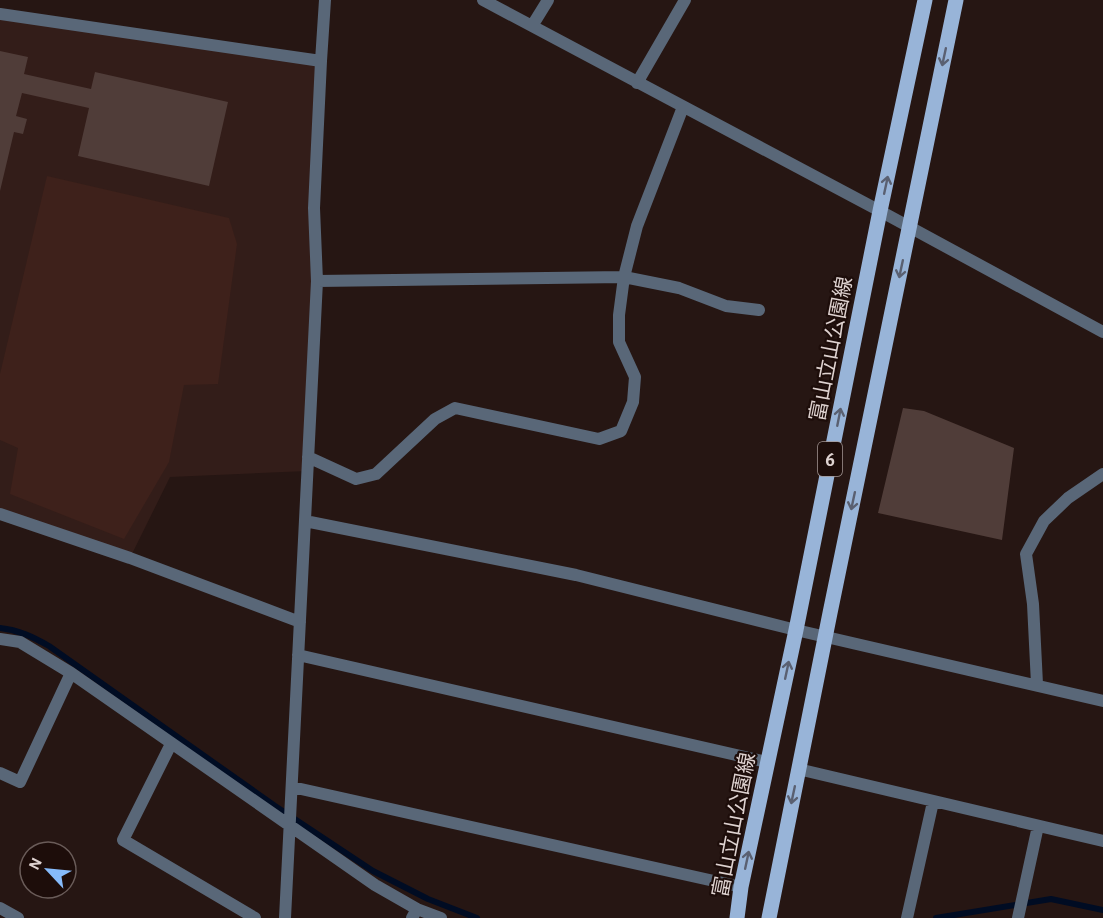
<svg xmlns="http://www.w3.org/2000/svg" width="1103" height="918" font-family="'Alegreya Sans','Noto Sans JP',sans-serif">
<rect width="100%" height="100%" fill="#261613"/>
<path fill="#331d19" d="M 0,14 L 321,61 L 307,471 L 170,477 L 130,558 L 0,514 Z"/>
<path fill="#3e211b" d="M 47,176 L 229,218 L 237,244 L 218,384 L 184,385 L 169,462 L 124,539 L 10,494 L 18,448 L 0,440 L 0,374 Z"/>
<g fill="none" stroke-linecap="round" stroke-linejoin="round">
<path stroke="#000c23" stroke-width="6" d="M 0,628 C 19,630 33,637 49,646 L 275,806 L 373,871 L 428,899 L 477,918
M 936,918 L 1051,899 L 1103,910"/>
</g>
<path fill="#503d39" d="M 0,51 L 28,57 L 24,74 L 91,89 L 95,72 L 228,102 L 209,186 L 78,156 L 89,108 L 22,93 L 16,116 L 27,119 L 23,134 L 14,132 L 0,191 Z
M 903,408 L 924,411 L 1014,448 L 1002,540 L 878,513 Z"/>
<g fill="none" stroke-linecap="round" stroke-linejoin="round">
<path stroke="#596778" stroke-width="12" d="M 483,0 L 880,211 L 1103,332
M 0,14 L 321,61
M 532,26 L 548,0
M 637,83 L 685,0
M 317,281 L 624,277 L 679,288 L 726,306 L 759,310
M 308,457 L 356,479 L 376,474 L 435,419 L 455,408 L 599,439 L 621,431 L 633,402 L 635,377 L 619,342 L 619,315 L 624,277 L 637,226 L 683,107
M 0,514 L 130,558 L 300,622
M 305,521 L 576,575 L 796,630 L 1103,701
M 0,639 L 20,642 L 71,673 L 20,782 L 0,773
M 298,655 L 767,762
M 71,673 L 375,885 L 417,909 L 412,918
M 1037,684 L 1033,604 L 1026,554 L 1044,521 L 1068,498 L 1103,474
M 171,744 L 123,840 L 255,918
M 798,769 L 1103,841
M 292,787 L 741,887
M 0,908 L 18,918
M 417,909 L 441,918
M 285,918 L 317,281 L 314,208 L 321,61 L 325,0
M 907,918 L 933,802
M 1018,918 L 1038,826"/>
<path stroke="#98b4d8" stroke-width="15" d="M 737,918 L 741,887 L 796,630 L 880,211 L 925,0
M 769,918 L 830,613 L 956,0"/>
</g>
<defs><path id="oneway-shaft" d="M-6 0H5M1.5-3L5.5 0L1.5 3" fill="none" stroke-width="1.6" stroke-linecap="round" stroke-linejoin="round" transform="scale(1.5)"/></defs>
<g stroke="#5a6071">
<use href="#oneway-shaft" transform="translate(944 57) rotate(102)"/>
<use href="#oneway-shaft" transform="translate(886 185) rotate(-78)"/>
<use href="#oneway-shaft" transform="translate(901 269) rotate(102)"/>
<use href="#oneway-shaft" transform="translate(839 417) rotate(-79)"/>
<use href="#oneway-shaft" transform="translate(853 501) rotate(102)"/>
<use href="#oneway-shaft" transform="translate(787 670) rotate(-78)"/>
<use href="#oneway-shaft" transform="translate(793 795) rotate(102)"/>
<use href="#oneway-shaft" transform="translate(747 860) rotate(-78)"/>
</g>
<g text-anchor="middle" stroke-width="4.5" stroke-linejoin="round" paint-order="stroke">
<rect fill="#1d0d0a" stroke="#a49795" stroke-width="1.5" x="818" y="442" width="24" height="34" rx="4.5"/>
<g font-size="20" font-weight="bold" fill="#ded2d0">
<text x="830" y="466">6</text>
</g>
<g font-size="21" fill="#ded2d0" stroke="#1d0d0a">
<text transform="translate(831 349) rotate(-79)" y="7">富山立山公園線</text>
<text transform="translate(734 825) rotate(-79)" y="7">富山立山公園線</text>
</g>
</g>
<g transform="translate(48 870) rotate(296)"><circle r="28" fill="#1d0d0a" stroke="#6a5c59" stroke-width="1.5"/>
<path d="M0-4.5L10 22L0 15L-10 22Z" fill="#86bbfb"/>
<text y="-9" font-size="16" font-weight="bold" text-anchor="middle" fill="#ded2d0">N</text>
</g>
</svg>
